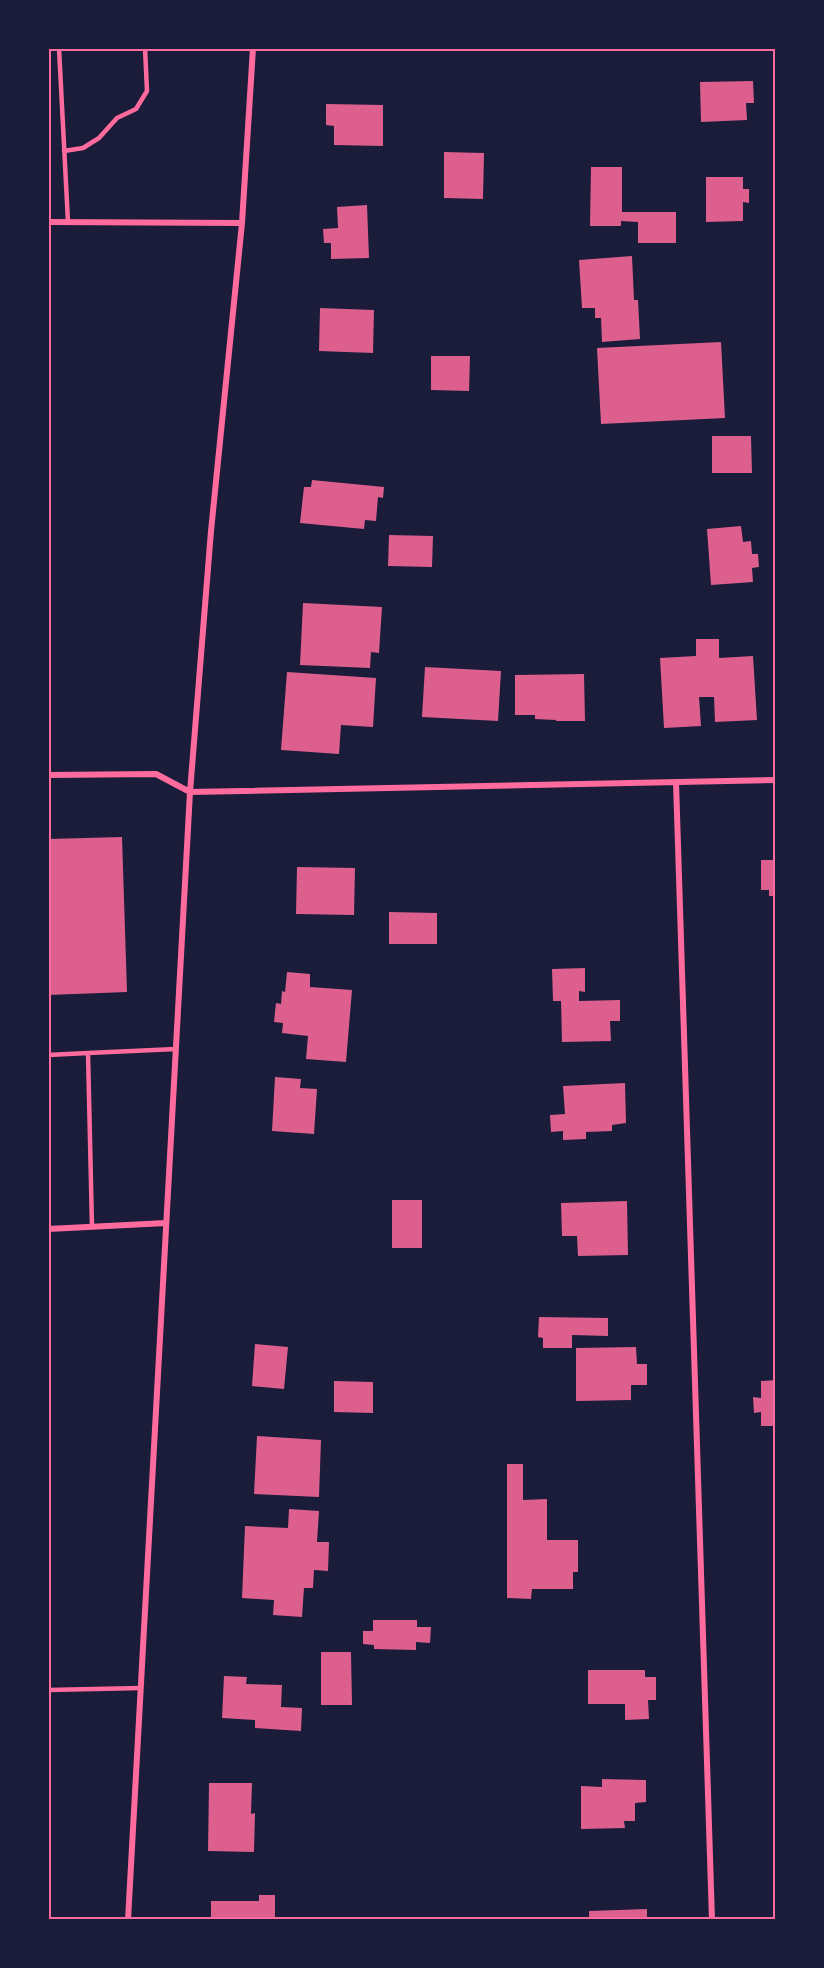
<svg xmlns="http://www.w3.org/2000/svg" width="824" height="1968" font-family="Karla,sans-serif">
<rect width="100%" height="100%" fill="#1b1b3a"/>
<path fill="#dd5f8e" d="M 753,81 L 754,103 L 746,103 L 747,120 L 701,122 L 700,82 Z
M 326,104 L 383,105 L 383,146 L 334,145 L 334,126 L 326,125 Z
M 444,152 L 484,153 L 483,199 L 444,198 Z
M 591,167 L 622,167 L 622,212 L 676,212 L 676,243 L 638,243 L 638,222 L 621,221 L 621,226 L 590,226 Z
M 706,177 L 743,177 L 743,189 L 749,189 L 749,203 L 743,202 L 743,221 L 706,222 Z
M 367,205 L 369,258 L 331,259 L 331,243 L 324,243 L 323,229 L 338,228 L 337,207 Z
M 632,256 L 634,300 L 638,300 L 640,339 L 602,342 L 601,318 L 595,318 L 595,308 L 582,308 L 579,260 Z
M 320,308 L 374,310 L 373,353 L 319,351 Z
M 721,342 L 725,418 L 601,424 L 597,348 Z
M 431,356 L 470,356 L 469,391 L 431,390 Z
M 712,436 L 751,436 L 752,473 L 712,473 Z
M 312,480 L 384,487 L 383,498 L 378,497 L 376,521 L 365,520 L 364,529 L 300,523 L 304,487 L 311,487 Z
M 741,526 L 743,542 L 751,541 L 752,554 L 758,554 L 759,567 L 752,568 L 753,582 L 711,585 L 707,529 Z
M 389,535 L 433,536 L 432,567 L 388,566 Z
M 303,603 L 382,607 L 379,653 L 371,652 L 370,668 L 300,665 Z
M 696,639 L 719,639 L 719,658 L 753,656 L 757,720 L 715,722 L 714,697 L 699,697 L 701,726 L 664,728 L 660,658 L 696,656 Z
M 425,667 L 501,671 L 498,721 L 422,717 Z
M 287,672 L 376,678 L 373,727 L 341,725 L 339,754 L 281,750 Z
M 584,674 L 585,721 L 556,721 L 556,720 L 535,719 L 535,715 L 515,715 L 515,675 Z
M 122,837 L 127,992 L 48,995 L 48,839 Z
M 761,860 L 776,860 L 776,896 L 769,896 L 769,890 L 761,890 Z
M 297,867 L 355,868 L 354,915 L 296,914 Z
M 389,912 L 437,913 L 437,944 L 389,944 Z
M 585,968 L 585,992 L 579,991 L 579,1001 L 620,1000 L 620,1021 L 610,1021 L 611,1041 L 562,1042 L 561,1001 L 553,1001 L 552,969 Z
M 287,972 L 310,974 L 310,987 L 352,990 L 346,1062 L 306,1059 L 308,1036 L 282,1033 L 283,1023 L 274,1022 L 276,1003 L 281,1004 L 282,991 L 285,992 Z
M 275,1077 L 301,1079 L 300,1088 L 317,1089 L 314,1134 L 272,1131 Z
M 625,1083 L 626,1123 L 612,1125 L 612,1131 L 586,1132 L 586,1139 L 563,1140 L 563,1131 L 551,1132 L 550,1115 L 565,1114 L 563,1086 Z
M 392,1200 L 422,1200 L 422,1248 L 392,1248 Z
M 627,1201 L 628,1255 L 578,1256 L 577,1236 L 562,1236 L 561,1203 Z
M 539,1317 L 608,1318 L 608,1336 L 572,1335 L 572,1348 L 543,1348 L 543,1338 L 538,1337 Z
M 255,1344 L 288,1347 L 284,1389 L 252,1386 Z
M 636,1347 L 637,1364 L 647,1364 L 647,1385 L 631,1385 L 631,1400 L 576,1401 L 576,1348 Z
M 776,1380 L 776,1426 L 761,1426 L 761,1412 L 754,1413 L 753,1397 L 761,1398 L 761,1381 Z
M 334,1381 L 373,1382 L 373,1413 L 334,1412 Z
M 257,1436 L 321,1440 L 319,1497 L 254,1494 Z
M 507,1464 L 523,1464 L 523,1500 L 547,1499 L 547,1540 L 578,1540 L 578,1572 L 573,1572 L 573,1589 L 532,1589 L 531,1599 L 507,1598 Z
M 289,1509 L 319,1511 L 317,1542 L 329,1542 L 328,1571 L 314,1570 L 313,1588 L 304,1588 L 302,1617 L 273,1615 L 274,1600 L 242,1598 L 245,1526 L 288,1528 Z
M 373,1620 L 417,1620 L 417,1627 L 431,1627 L 430,1643 L 416,1642 L 416,1650 L 374,1649 L 374,1645 L 363,1644 L 363,1631 L 373,1631 Z
M 321,1652 L 351,1652 L 352,1705 L 321,1705 Z
M 588,1670 L 645,1670 L 645,1677 L 656,1677 L 656,1700 L 648,1700 L 649,1719 L 625,1720 L 625,1704 L 588,1704 Z
M 224,1676 L 247,1677 L 246,1684 L 282,1685 L 281,1707 L 302,1708 L 301,1731 L 255,1728 L 255,1720 L 222,1718 Z
M 602,1779 L 646,1780 L 646,1802 L 635,1803 L 635,1821 L 624,1821 L 625,1828 L 581,1829 L 581,1786 L 602,1787 Z
M 209,1783 L 252,1783 L 251,1814 L 255,1813 L 254,1852 L 208,1851 Z
M 259,1895 L 275,1895 L 275,1920 L 211,1920 L 211,1901 L 259,1901 Z
M 647,1909 L 647,1920 L 589,1920 L 589,1911 Z"/>
<g fill="none" stroke-linecap="round" stroke-linejoin="round">
<path stroke="#ff6b9d" stroke-width="4.5" d="M 59,48 L 68,222
M 64,151 L 83,148 L 99,138 L 117,118 L 136,109 L 147,91 L 145,48
M 48,1055 L 88,1053
M 92,1227 L 88,1053 L 176,1049
M 48,1690 L 141,1688"/>
<path stroke="#ff6b9d" stroke-width="6" d="M 48,222 L 242,223
M 48,775 L 156,774 L 190,792 L 776,780
M 676,782 L 712,1920
M 48,1229 L 166,1223
M 128,1920 L 190,792 L 211,531 L 242,223 L 253,48"/>
</g>
<rect width="824" height="1968" fill="none" stroke="#1b1b3a" stroke-width="99"/>
<rect x="50" y="50" width="724" height="1868" fill="none" stroke="#ff6b9d" stroke-width="2"/>
</svg>
